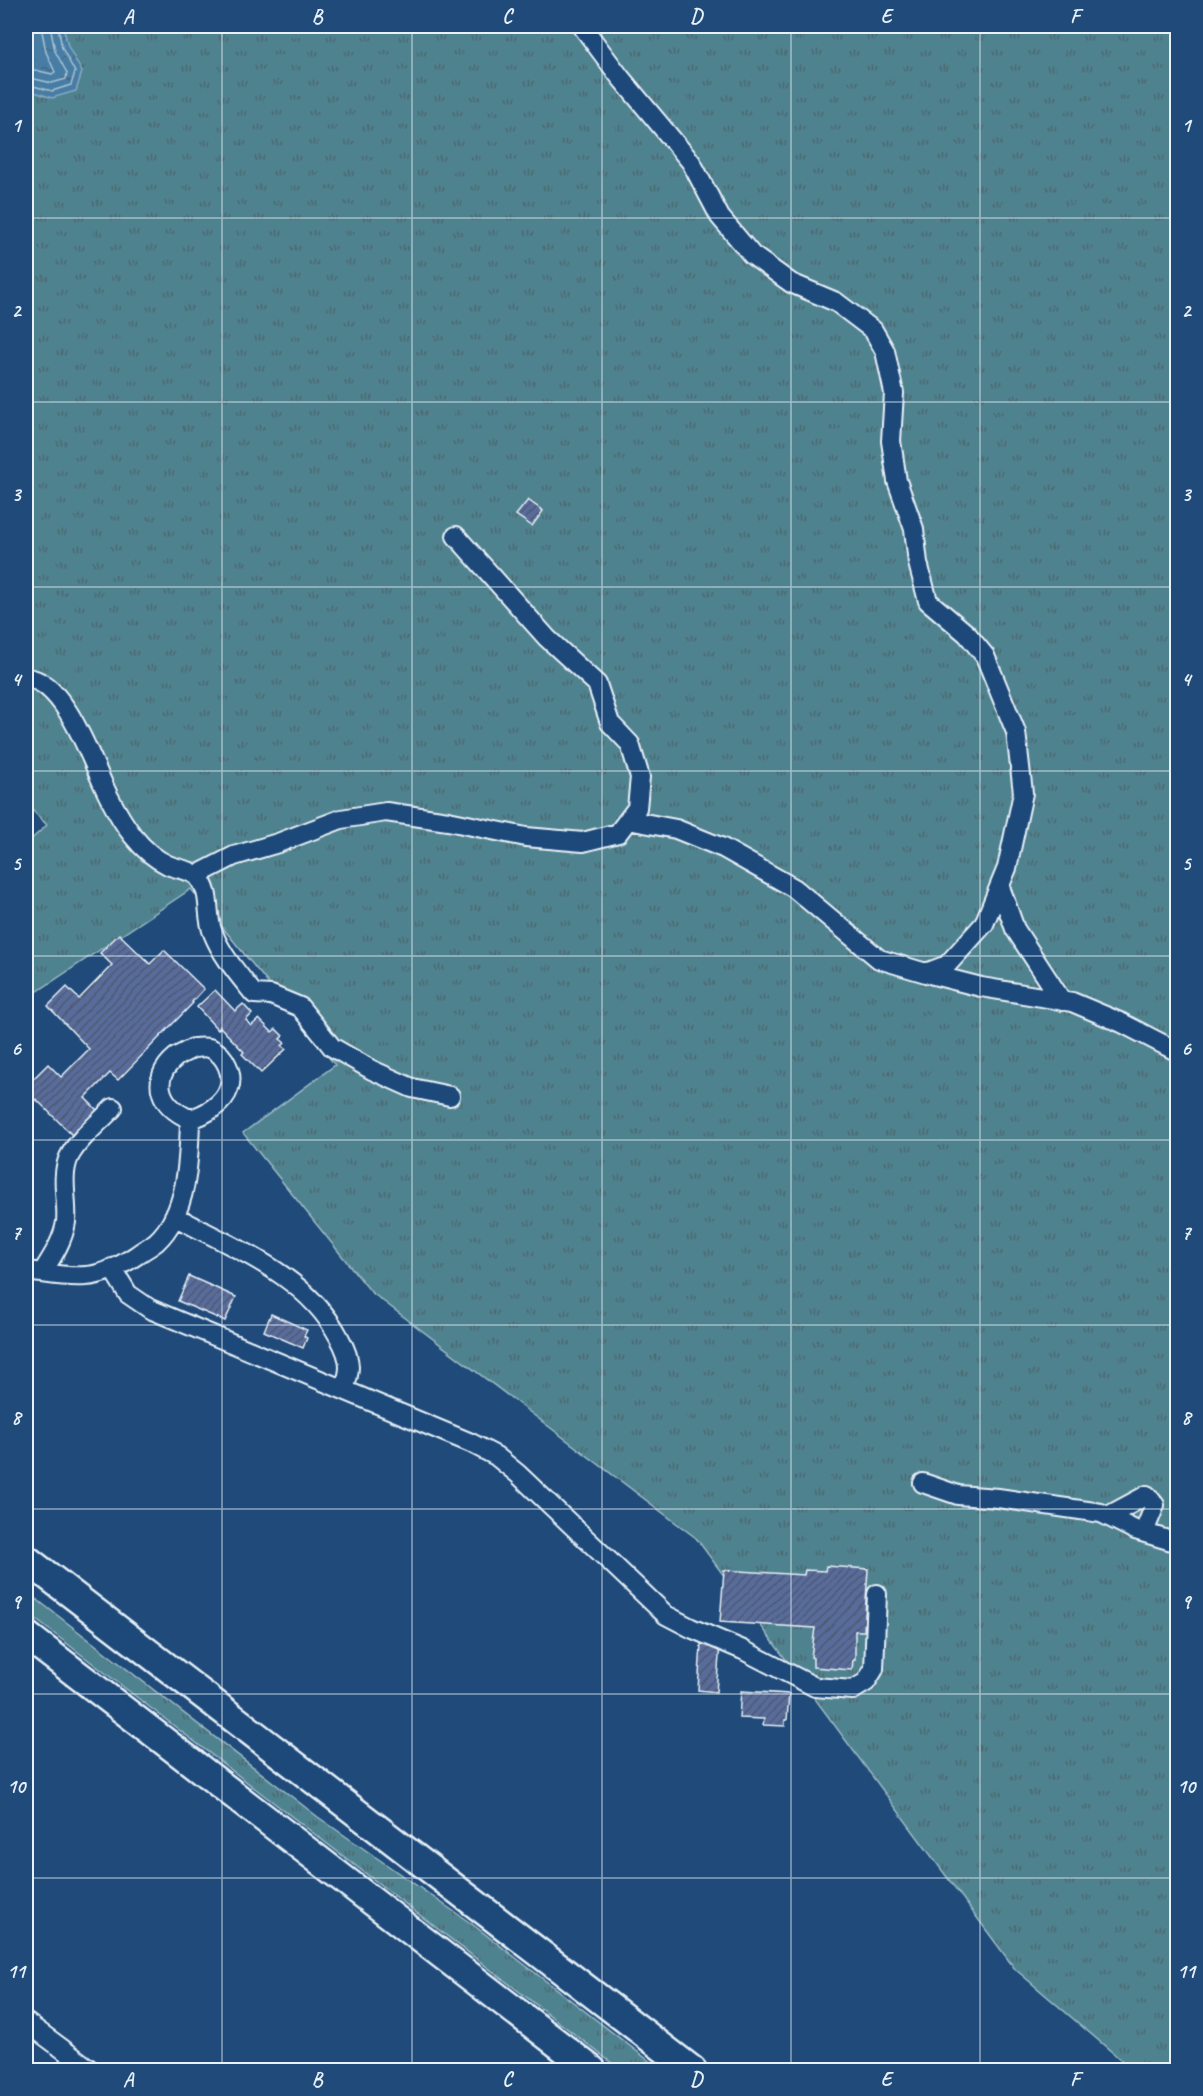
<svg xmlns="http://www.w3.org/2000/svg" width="1203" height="2096" font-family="Caveat,sans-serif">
<defs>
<pattern id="grass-tufts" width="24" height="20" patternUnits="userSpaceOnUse" patternTransform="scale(1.5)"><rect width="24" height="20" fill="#4f828f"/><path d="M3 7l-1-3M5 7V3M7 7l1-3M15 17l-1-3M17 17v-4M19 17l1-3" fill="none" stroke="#4b6870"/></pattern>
<pattern id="water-ripples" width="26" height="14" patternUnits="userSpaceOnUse" patternTransform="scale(1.5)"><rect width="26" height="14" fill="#477da4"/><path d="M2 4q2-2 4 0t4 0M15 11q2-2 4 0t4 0" fill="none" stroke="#47657c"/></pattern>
<pattern id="building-hatch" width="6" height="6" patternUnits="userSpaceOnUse" patternTransform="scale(1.5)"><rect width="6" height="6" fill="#586c9c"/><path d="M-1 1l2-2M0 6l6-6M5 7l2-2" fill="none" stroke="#4e586f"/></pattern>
</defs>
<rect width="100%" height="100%" fill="#1f4a7a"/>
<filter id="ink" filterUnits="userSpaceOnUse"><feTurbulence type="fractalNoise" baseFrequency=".0167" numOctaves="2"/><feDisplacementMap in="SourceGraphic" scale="12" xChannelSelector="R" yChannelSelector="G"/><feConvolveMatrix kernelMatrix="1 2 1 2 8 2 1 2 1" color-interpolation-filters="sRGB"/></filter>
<g filter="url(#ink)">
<path fill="url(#grass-tufts)" stroke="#9cbac4" stroke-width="1.5" d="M 26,26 L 1177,26 L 1177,2070 L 1133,2070 L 1015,1969 L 696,1538 L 371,1292 L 243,1133 L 335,1065 L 191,889 L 32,995 L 26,989 L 26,844 L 47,825 L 26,804 Z
M 26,1591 L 318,1817 L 472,1924 L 661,2070 L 621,2070 L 26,1612 Z"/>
<path fill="url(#water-ripples)" stroke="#87abc6" stroke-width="1.5" d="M 26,26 L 63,26 L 68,46 L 82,72 L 76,91 L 52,98 L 26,89 Z"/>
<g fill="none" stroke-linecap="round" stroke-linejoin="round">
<path stroke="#a8c3d6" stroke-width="1.5" d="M 26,68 L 52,74 L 55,72 L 46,52 L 41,26
M 26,77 L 52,83 L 66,79 L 67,73 L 55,51 L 50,26
M 26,84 L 52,91 L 71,85 L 75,72 L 62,48 L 58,26"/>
</g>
<path fill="url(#building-hatch)" stroke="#e8f1f8" stroke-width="1.5" d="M 528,500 L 543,511 L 532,526 L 516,515 Z
M 119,934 L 150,964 L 164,950 L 204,989 L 192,1002 L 193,1003 L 118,1080 L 110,1073 L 85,1098 L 100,1113 L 75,1138 L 36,1099 L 29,1107 L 26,1103 L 26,1086 L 48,1064 L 61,1077 L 89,1049 L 48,1006 L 67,987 L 79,999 L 112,965 L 100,953 Z
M 215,990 L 235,1011 L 243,1004 L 252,1014 L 246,1020 L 251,1026 L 259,1019 L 272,1032 L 276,1029 L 283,1036 L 280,1039 L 285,1043 L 282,1046 L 286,1049 L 261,1073 L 242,1054 L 244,1052 L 220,1027 L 218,1030 L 197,1007 Z
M 189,1276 L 236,1297 L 225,1321 L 178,1301 Z
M 271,1314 L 307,1330 L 304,1336 L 307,1338 L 303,1348 L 264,1331 Z
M 826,1566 L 868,1569 L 864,1631 L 855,1631 L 855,1660 L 853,1660 L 852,1670 L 813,1667 L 813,1658 L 811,1657 L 815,1628 L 720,1622 L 724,1570 L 804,1575 L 805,1570 L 825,1571 Z
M 701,1644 L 720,1645 L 716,1692 L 698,1690 Z
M 741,1691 L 789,1694 L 787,1720 L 785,1720 L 785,1726 L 763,1725 L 764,1719 L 739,1718 Z"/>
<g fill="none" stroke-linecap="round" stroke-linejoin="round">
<defs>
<path id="minor" d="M 582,26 L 620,77 L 691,162 L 720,217 L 752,255 L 791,283 L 836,302 L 873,330 L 885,351 L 894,393 L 891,441 L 897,481 L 914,529 L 918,563 L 928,601 L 967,634 L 985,656 L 1016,732 L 1023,793 L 1007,868 L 984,924 L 947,965 L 926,973 L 879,959 L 794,888 L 723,848 L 676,829 L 628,820
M 26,678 C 66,680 93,766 109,797 C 123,824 140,852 168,865 C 177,869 192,870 198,877 C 213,894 205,914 213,933 C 222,956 239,975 254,994 L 271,995 L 300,1007 L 332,1047 L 372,1070 L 412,1088 L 450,1096
M 197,875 L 234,856 L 278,843 L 341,819 L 386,812 L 448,821 L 526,837 L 583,842 L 618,833 L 637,808 L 640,777 L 630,744 L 610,723 L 597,684 L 547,638 L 456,536
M 1000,887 L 1015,929 L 1062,1001
M 926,973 L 981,987 L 1072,1002 L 1122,1023 L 1178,1052
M 193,1048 C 198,1048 207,1046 212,1049 C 225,1055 234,1074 229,1088 C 224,1104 205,1115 190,1119 C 161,1107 148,1080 176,1057 C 181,1054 188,1051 193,1048 Z
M 174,1216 C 233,1248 306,1274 339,1337 C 344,1346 349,1357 349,1367 C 349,1375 346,1383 344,1390
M 112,1268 L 128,1294 L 150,1309 L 471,1443 L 496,1456 L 518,1474 L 666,1615 L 691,1628 L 743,1650 L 815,1687 L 853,1690 L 866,1682 L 874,1669 L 877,1594
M 26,1271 C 45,1273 66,1278 86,1276 C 104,1275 122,1265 137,1255 C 143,1250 150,1247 156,1242 C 188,1213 189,1159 190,1119
M 42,1273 C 52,1257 63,1241 66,1222 C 68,1201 60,1177 69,1157 C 78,1139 99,1123 113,1108
M 923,1483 L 958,1495 L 998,1498 L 1101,1513 L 1135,1530 L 1178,1543
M 1108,1516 L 1147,1495 L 1155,1505 L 1144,1532
M 26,2022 L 91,2070"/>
<path id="highway" d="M 26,1559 L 692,2070
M 26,1635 L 592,2070"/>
</defs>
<use href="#minor" stroke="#e8f1f8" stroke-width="22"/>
<use href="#highway" stroke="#e8f1f8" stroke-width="32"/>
<use href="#minor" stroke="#1f4a7a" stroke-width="18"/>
<use href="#highway" stroke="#1f4a7a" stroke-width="27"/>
</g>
</g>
<path fill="none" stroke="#e8f1f8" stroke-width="1.5" stroke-opacity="0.55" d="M 222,26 L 222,2070M 412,26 L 412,2070M 602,26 L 602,2070M 791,26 L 791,2070M 980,26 L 980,2070M 26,218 L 1178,218M 26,402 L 1178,402M 26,587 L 1178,587M 26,771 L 1178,771M 26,956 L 1178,956M 26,1140 L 1178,1140M 26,1325 L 1178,1325M 26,1509 L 1178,1509M 26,1694 L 1178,1694M 26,1878 L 1178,1878"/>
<rect width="1203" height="2096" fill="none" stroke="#1f4a7a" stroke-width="66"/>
<rect x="33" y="33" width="1137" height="2030" fill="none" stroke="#e8f1f8" stroke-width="2"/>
<g font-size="20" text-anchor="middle" font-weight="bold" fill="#e8f1f8">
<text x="128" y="23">A</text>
<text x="317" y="23">B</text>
<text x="507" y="23">C</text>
<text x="696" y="23">D</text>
<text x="886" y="23">E</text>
<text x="1075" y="23">F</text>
<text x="16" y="132">1</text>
<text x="1186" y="132">1</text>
<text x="16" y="317">2</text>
<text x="1186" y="317">2</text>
<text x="16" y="501">3</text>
<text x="1186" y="501">3</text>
<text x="16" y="686">4</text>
<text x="1186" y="686">4</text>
<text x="16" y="870">5</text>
<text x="1186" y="870">5</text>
<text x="16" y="1055">6</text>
<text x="1186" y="1055">6</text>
<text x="16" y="1239">7</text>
<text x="1186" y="1239">7</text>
<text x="16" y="1424">8</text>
<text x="1186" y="1424">8</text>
<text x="16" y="1608">9</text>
<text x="1186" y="1608">9</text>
<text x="16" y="1793">10</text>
<text x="1186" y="1793">10</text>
<text x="16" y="1978">11</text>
<text x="1186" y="1978">11</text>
<text x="128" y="2086">A</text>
<text x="317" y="2086">B</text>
<text x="507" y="2086">C</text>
<text x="696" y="2086">D</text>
<text x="886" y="2086">E</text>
<text x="1075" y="2086">F</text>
</g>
</svg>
